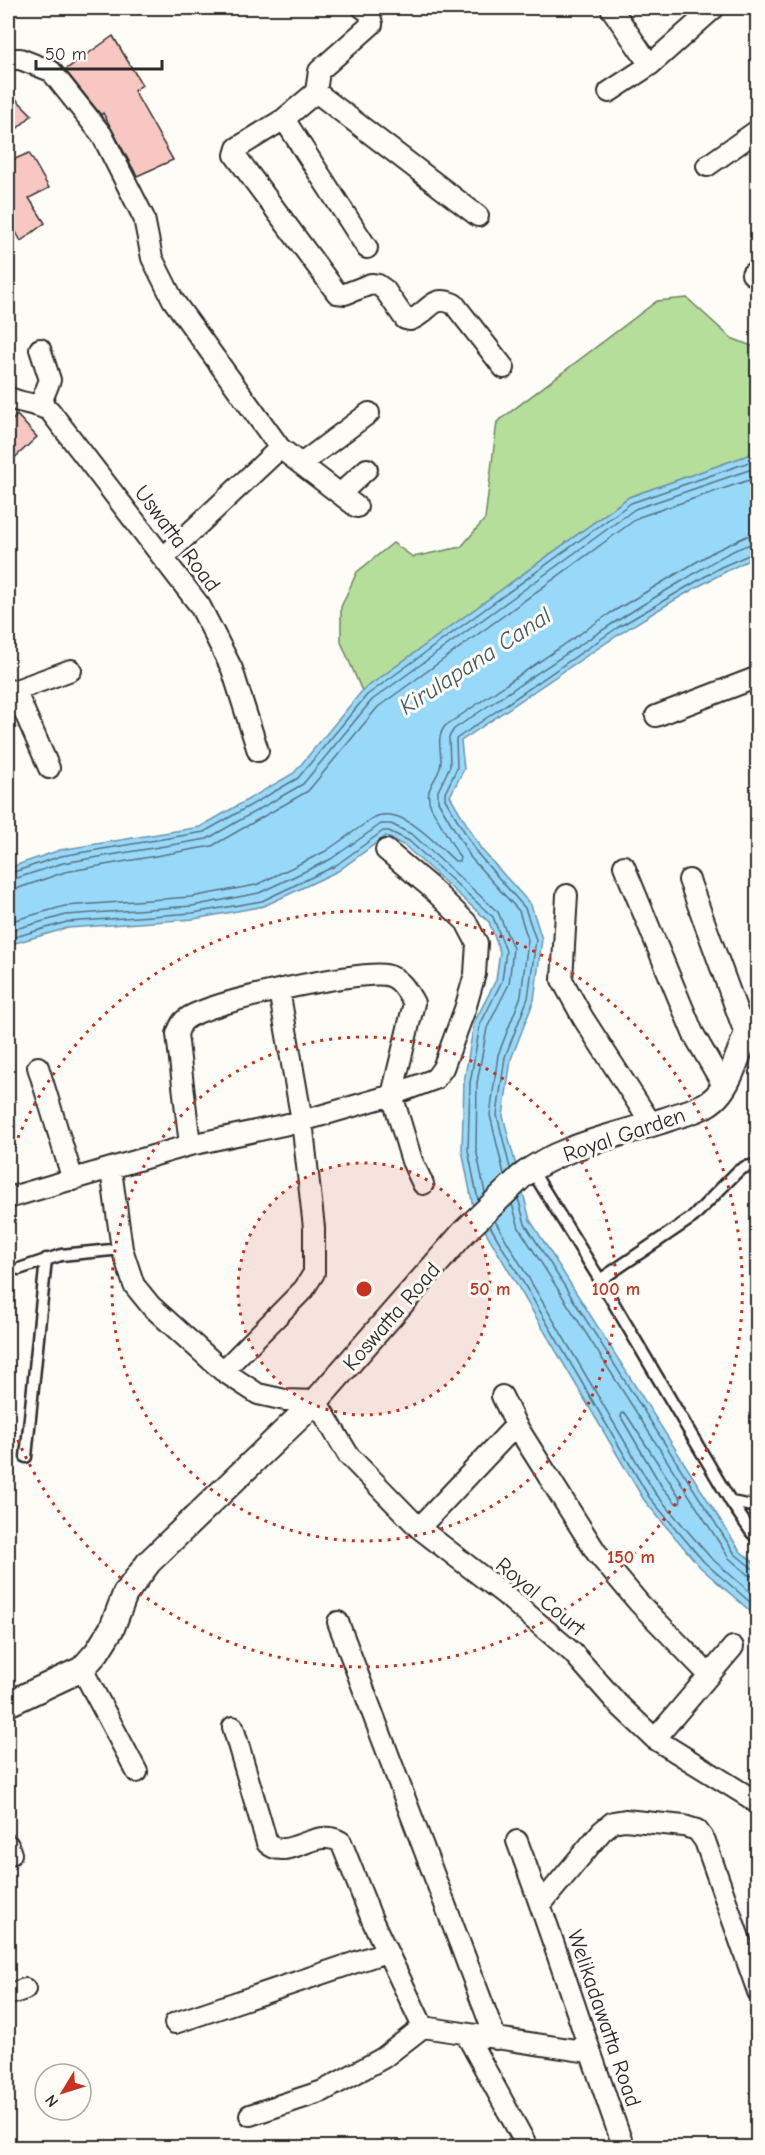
<svg xmlns="http://www.w3.org/2000/svg" width="765" height="2155" font-family="'Comic Neue',sans-serif">
<rect width="100%" height="100%" fill="#fdfcf7"/>
<filter id="ink" filterUnits="userSpaceOnUse"><feTurbulence type="fractalNoise" baseFrequency=".0167" numOctaves="2"/><feDisplacementMap in="SourceGraphic" scale="12" xChannelSelector="R" yChannelSelector="G"/><feConvolveMatrix kernelMatrix="1 2 1 2 8 2 1 2 1" color-interpolation-filters="sRGB"/></filter>
<g filter="url(#ink)">
<path fill="#b5de9b" stroke="#708463" stroke-width="1.5" d="M 687,298 L 731,338 L 757,348 L 757,452 L 629,497 L 362,691 L 341,642 L 341,607 L 357,572 L 393,543 L 413,557 L 461,547 L 485,519 L 497,422 L 657,301 Z"/>
<path fill="#98d9fa" stroke="#6c93a7" stroke-width="1.5" d="M 757,452 L 757,556 C 652,606 558,676 461,741 L 464,769 L 450,796 L 481,849 L 531,905 L 542,939 L 534,1000 L 511,1059 L 503,1116 L 530,1220 L 740,1551 L 757,1565 L 757,1617 L 700,1567 L 644,1500 L 474,1212 L 462,1150 L 464,1082 L 474,1023 L 496,980 L 500,952 L 489,922 L 405,846 L 386,836 L 338,871 L 264,906 L 194,919 L 68,928 L 8,945 L 8,868 L 60,850 L 200,827 L 294,773 L 362,691 L 629,497 Z"/>
<g fill="none" stroke-linecap="round" stroke-linejoin="round">
<path stroke="#57717e" stroke-width="1.5" d="M 8,874 L 61,856 L 204,832 L 298,778 L 367,695 L 631,503 L 758,459
M 8,881 L 63,863 L 207,839 L 303,784 L 372,700 L 635,509 L 758,467
M 8,890 L 16,889 L 65,872 L 212,846 L 308,791 L 378,707 L 639,517 L 758,477
M 8,922 L 65,906 L 191,897 L 256,885 L 326,851 L 373,818 C 401,803 436,844 455,861 L 459,861 L 460,858 L 431,807 C 422,786 440,780 441,762 C 441,748 436,738 445,726 L 609,614 L 713,552 L 747,536 L 758,534
M 8,931 L 66,915 L 192,906 L 259,893 L 331,859 L 381,824 L 391,824 L 413,835 L 498,912 L 513,948 L 509,984 L 487,1028 L 477,1083 L 476,1149 L 485,1193
M 8,939 L 67,922 L 193,913 L 262,901 L 335,866 L 383,831 L 389,831 L 409,841 L 493,917 L 506,951 L 502,981 L 480,1025 L 470,1083 L 468,1150 L 478,1200
M 510,1168 L 497,1115 L 505,1057 L 528,998 L 536,940 L 525,908 L 477,853 L 445,799 L 445,793 L 457,768 L 456,739 L 617,628 L 721,567 L 758,551
M 504,1174 L 490,1115 L 498,1055 L 521,996 L 528,940 L 519,911 L 471,858 L 438,801 L 438,791 L 450,766 L 449,737 L 454,729 C 530,678 605,626 684,580 C 702,569 738,544 758,543
M 518,1198 L 525,1224 L 735,1554 L 752,1568 L 758,1569
M 512,1204 L 519,1228 L 729,1558 L 748,1575 L 758,1577
M 495,1221 L 655,1493 L 710,1557 L 758,1599
M 490,1226 L 649,1497 L 704,1562 L 758,1609
M 622,1413 L 626,1414 L 681,1499 L 680,1503 L 676,1503 L 662,1487 L 621,1417 Z"/>
</g>
<path fill="#f8c7c1" stroke="#2b2b2b" stroke-width="1.5" d="M 113,36 L 142,85 L 134,91 L 173,160 L 137,176 L 103,113 L 101,115 L 65,70 Z
M 8,91 L 32,115 L 8,137 Z
M 29,153 L 49,188 L 29,198 L 45,223 L 21,241 L 8,218 L 8,162 Z
M 17,415 L 37,437 L 8,464 L 8,425 Z"/>
<g fill="none" stroke-linecap="round" stroke-linejoin="round">
<defs>
<path id="service" d="M 531,1169 L 600,1280 L 731,1502 L 752,1533 L 758,1538
M 19,1269 L 61,1255 L 122,1249
M 600,1280 L 693,1217 L 738,1171 L 745,1167 L 758,1165
M 26,1457 L 46,1259
M 731,1502 L 758,1507"/>
<path id="minor" d="M 363,8 L 369,12 L 372,24 L 319,71 L 316,92 L 284,119 L 367,248
M 611,8 L 650,65
M 8,59 L 20,59 L 51,71 L 102,135 L 144,218 L 152,258 L 173,300 L 280,448 L 357,507
M 316,92 L 478,216
M 609,92 L 650,65 L 714,8
M 284,119 L 237,148 L 235,155 L 337,293 L 345,294 L 371,284 L 378,285 L 385,290 L 405,319 L 410,320 C 429,314 431,293 454,304 L 504,368
M 707,166 L 758,130
M 752,274 L 758,270
M 40,349 L 50,380 L 40,405
M 8,397 C 21,404 37,403 50,411 L 200,606 L 232,669 L 258,751
M 301,464 L 369,413
M 340,494 L 367,469
M 163,558 L 280,448
M 15,690 L 49,768
M 8,693 L 71,670
M 656,716 L 758,677
M 624,866 L 693,1033 L 724,1087
M 689,880 L 746,1036
M 567,895 L 562,980 L 583,1018 L 652,1125
M 38,1067 L 73,1180
M 190,1145 L 177,1034 C 179,1029 181,1022 186,1019 C 208,1002 358,970 386,975 C 401,978 407,991 414,1003 L 392,1095 L 412,1161 L 423,1184
M 111,1170 L 122,1249 L 134,1285 L 151,1306 L 223,1371 L 258,1394 L 285,1400 L 316,1401 L 349,1456 L 419,1528 L 503,1593 L 573,1653 L 618,1704 L 655,1739 L 749,1797 L 758,1804
M 8,1198 L 190,1145 L 302,1121 L 392,1095 L 435,1079 L 443,1068 L 465,1009 L 475,974 L 477,943 L 466,922 L 429,886 L 386,850
M 223,1371 L 304,1289 L 314,1273 L 314,1228 L 302,1121 L 279,990
M 502,1396 L 516,1425 L 596,1552 L 639,1603 L 709,1675
M 419,1528 L 516,1425
M 338,1622 L 496,2039
M 82,1669 L 137,1772
M 233,1727 L 267,1843 C 288,1863 315,1826 341,1842 L 373,1922 L 423,2027 L 589,2052
M 655,1739 L 733,1647
M 517,1841 C 555,1942 587,2046 624,2148
M 8,1845 L 11,1854
M 541,1904 L 602,1831 L 613,1822 L 625,1820 L 684,1826 L 697,1830 L 705,1841 L 758,1992
M 8,1995 L 25,1989
M 175,2023 L 386,1952
M 466,2034 L 528,2148
M 250,2115 L 323,2091 L 383,2058 L 423,2027"/>
<path id="tertiary" d="M 8,1704 L 82,1669 L 97,1652 L 112,1628 L 125,1594 L 149,1562 L 316,1401 L 465,1231 L 522,1176 C 562,1144 628,1134 676,1116 C 690,1112 707,1107 717,1096 C 731,1081 737,1057 745,1038 C 749,1031 753,1025 758,1019"/>
</defs>
<use href="#service" stroke="#2b2b2b" stroke-width="15"/>
<use href="#minor" stroke="#2b2b2b" stroke-width="24"/>
<use href="#tertiary" stroke="#2b2b2b" stroke-width="28"/>
<use href="#service" stroke="#fdfcf7" stroke-width="10"/>
<use href="#minor" stroke="#fdfcf7" stroke-width="20"/>
<use href="#tertiary" stroke="#fdfcf7" stroke-width="24"/>
</g>
</g>
<circle cx="364" cy="1289" r="126" fill="#c8321e" fill-opacity=".12"/>
<g fill="none" stroke="#c8321e" stroke-width="3" stroke-dasharray="3 6">
<circle cx="364" cy="1289" r="126"/>
<circle cx="364" cy="1289" r="252"/>
<path d="M8 1163A378 378 0 1 1 8 1415"/>
</g>
<g text-anchor="middle" stroke-width="6" stroke-linejoin="round" paint-order="stroke">
<g font-size="22" fill="#2b2b2b" stroke="#fdfcf7">
<text transform="translate(178 538) rotate(53)" y="8">Uswatta Road</text>
<text transform="translate(624 1134) rotate(-19)" y="8">Royal Garden</text>
<text transform="translate(391 1316) rotate(-49)" y="8">Koswatta Road</text>
<text transform="translate(541 1596) rotate(40)" y="8">Royal Court</text>
<text transform="translate(605 2018) rotate(71)" y="8">Welikadawatta Road</text>
</g>
<g font-size="24" font-style="italic" fill="#46565f" stroke="#fdfcf7">
<text transform="translate(475 661) rotate(-33)" y="8">Kirulapana Canal</text>
</g>
</g>
<circle cx="364" cy="1289" r="9" fill="#c8321e" stroke="#fdfcf7" stroke-width="3"/>
<g font-size="18" text-anchor="middle" font-weight="bold" fill="#c8321e" stroke="#fdfcf7" stroke-width="6" stroke-linejoin="round" paint-order="stroke">
<text x="490" y="1295">50 m</text>
<text x="616" y="1295">100 m</text>
<text x="631" y="1563">150 m</text>
</g>
<rect width="765" height="2155" fill="none" stroke="#fdfcf7" stroke-width="30"/>
<rect x="15" y="15" width="735" height="2125" fill="none" stroke="#2b2b2b" stroke-width="2" filter="url(#ink)"/>
<g transform="translate(63 2092) rotate(232)"><circle r="28" fill="#fdfcf7" stroke="#a9a8a5" stroke-width="1.5"/>
<path d="M0-4.5L10 22L0 15L-10 22Z" fill="#c8321e"/>
<text y="-9" font-size="16" font-weight="bold" text-anchor="middle" fill="#2b2b2b">N</text>
</g>
<path d="M36 60v9h126v-9" fill="none" stroke="#2b2b2b" stroke-width="3"/>
<text x="45" y="60" font-size="18" fill="#2b2b2b" stroke="#fdfcf7" stroke-width="4.5" paint-order="stroke">50 m</text>
</svg>
